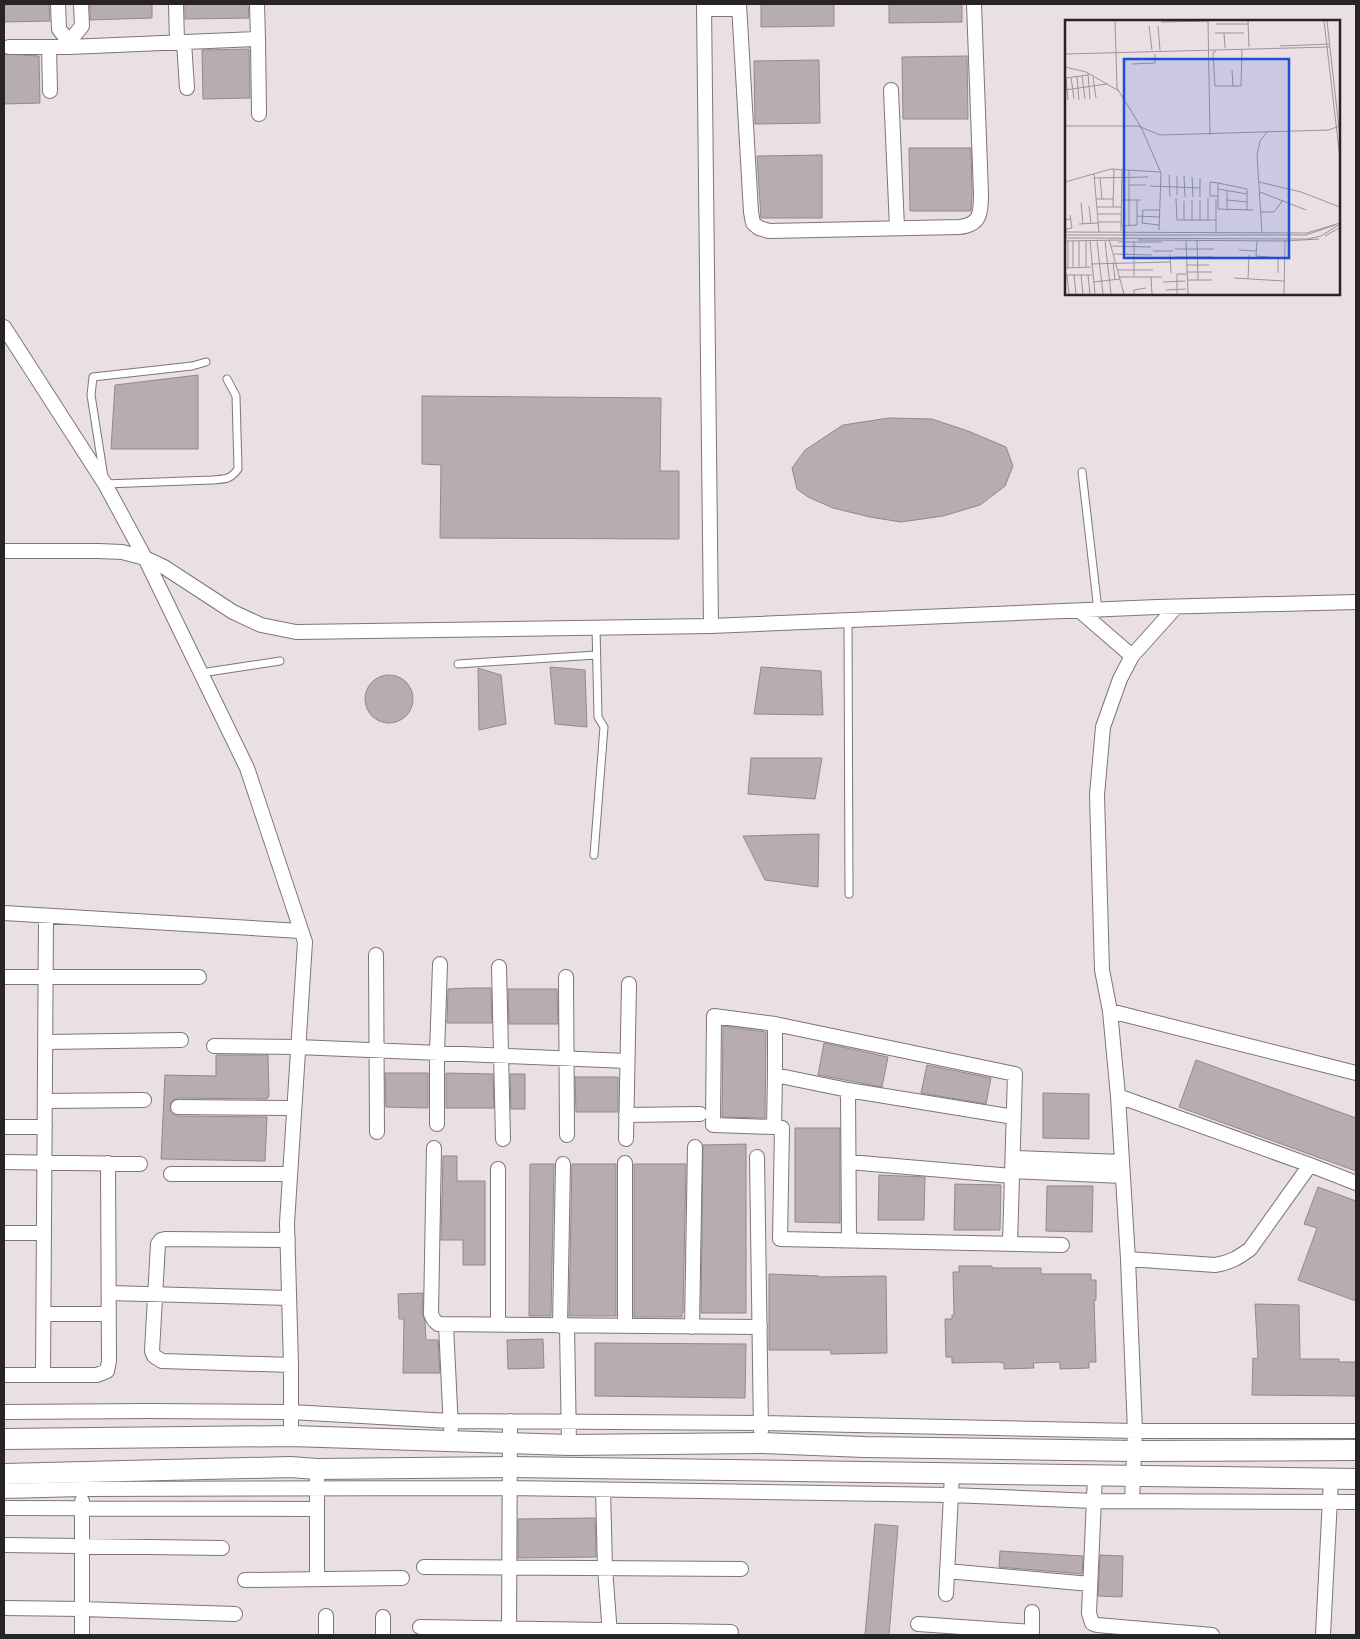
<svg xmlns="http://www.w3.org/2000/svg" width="1360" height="1639" font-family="'IBM Plex Sans',sans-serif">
<rect width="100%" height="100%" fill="#eadfe4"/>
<path fill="#b7acb1" stroke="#93888d" d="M 4,4 L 49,4 L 50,21 L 4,22 Z
M 90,4 L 152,4 L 152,18 L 90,20 Z
M 185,4 L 248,4 L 249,18 L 185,19 Z
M 761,4 L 834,4 L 834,26 L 761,27 Z
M 889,4 L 962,4 L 962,22 L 889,23 Z
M 249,49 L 250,98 L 203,99 L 202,50 Z
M 4,54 L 39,56 L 40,103 L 4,104 Z
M 967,56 L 968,119 L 903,119 L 902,57 Z
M 819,60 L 820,123 L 755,124 L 754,61 Z
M 909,148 L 971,148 L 972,194 L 971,211 L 910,211 Z
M 822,155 L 822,218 L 761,218 L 757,156 Z
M 198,375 L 198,449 L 111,449 L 115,385 Z
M 422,396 L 661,398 L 660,471 L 679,471 L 679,539 L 440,538 L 441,465 L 422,464 Z
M 889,418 L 932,419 L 968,431 L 1006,447 L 1013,466 L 1005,486 L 980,505 L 943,516 L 901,522 L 870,517 L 833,508 L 808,497 L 797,489 L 792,468 L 805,450 L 843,425 Z
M 550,667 L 585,670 L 587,727 L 555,724 Z
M 761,667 L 821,671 L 823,715 L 754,714 Z
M 478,668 L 501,675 L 506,724 L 479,730 Z
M365 699a24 24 0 1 1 48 0a24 24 0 1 1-48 0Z
M 751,758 L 822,758 L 815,799 L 748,794 Z
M 819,834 L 818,887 L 765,880 L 743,836 Z
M 469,988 L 491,988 L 492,1023 L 447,1023 L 448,989 Z
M 508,989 L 557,989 L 558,1024 L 509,1024 Z
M 723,1026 L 766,1032 L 765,1118 L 722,1117 Z
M 824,1043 L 888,1057 L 882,1087 L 818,1075 Z
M 216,1055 L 268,1055 L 269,1096 L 267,1099 L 178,1098 L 171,1102 L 170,1111 L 173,1114 L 178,1116 L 267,1117 L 265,1161 L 161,1159 L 165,1075 L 216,1076 Z
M 1196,1060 L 1356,1118 L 1356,1171 L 1179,1107 Z
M 927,1065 L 991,1078 L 986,1104 L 921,1093 Z
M 385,1073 L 428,1073 L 428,1108 L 386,1107 Z
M 446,1073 L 493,1074 L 494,1108 L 446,1108 Z
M 510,1074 L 525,1074 L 525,1109 L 511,1109 Z
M 575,1077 L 618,1077 L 618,1112 L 576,1112 Z
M 1043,1093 L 1089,1094 L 1089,1139 L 1043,1138 Z
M 795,1128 L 840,1128 L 840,1223 L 795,1222 Z
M 746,1144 L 746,1313 L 701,1313 L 703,1145 Z
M 443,1156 L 457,1156 L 457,1181 L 485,1181 L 485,1265 L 463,1265 L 463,1240 L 441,1240 Z
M 530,1164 L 554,1164 L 551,1316 L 529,1316 Z
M 572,1164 L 616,1164 L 616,1316 L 569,1316 Z
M 634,1164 L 686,1164 L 683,1313 L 682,1313 L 682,1317 L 634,1317 Z
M 879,1175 L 925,1177 L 924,1220 L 878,1220 Z
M 955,1184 L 1001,1185 L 1000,1230 L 954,1230 Z
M 1047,1186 L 1093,1186 L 1092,1232 L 1046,1231 Z
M 1318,1187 L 1356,1201 L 1356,1301 L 1298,1280 L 1317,1228 L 1304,1224 Z
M 959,1266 L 992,1266 L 992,1268 L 1041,1268 L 1041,1274 L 1091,1274 L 1091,1280 L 1096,1280 L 1096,1300 L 1094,1300 L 1096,1362 L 1089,1362 L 1089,1368 L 1060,1369 L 1060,1362 L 1033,1363 L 1034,1368 L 1004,1369 L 1004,1363 L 998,1362 L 952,1363 L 952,1357 L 946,1357 L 945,1319 L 952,1319 L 952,1315 L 954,1315 L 953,1272 L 959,1272 Z
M 769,1274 L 819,1276 L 819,1277 L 886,1276 L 887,1353 L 831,1354 L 831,1350 L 769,1350 Z
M 423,1293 L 422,1314 L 425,1321 L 426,1340 L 438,1340 L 440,1373 L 403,1373 L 404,1319 L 399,1319 L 398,1294 Z
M 1255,1304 L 1299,1305 L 1300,1359 L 1339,1359 L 1339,1362 L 1356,1362 L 1356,1396 L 1252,1395 L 1253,1358 L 1258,1359 Z
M 543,1339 L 544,1368 L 508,1369 L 507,1340 Z
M 595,1343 L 746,1344 L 745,1398 L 595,1396 Z
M 595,1518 L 596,1557 L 518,1558 L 518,1519 Z
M 875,1524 L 898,1526 L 889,1635 L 865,1635 Z
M 1000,1551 L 1083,1556 L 1082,1574 L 999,1567 Z
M 1100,1555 L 1123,1556 L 1122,1597 L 1098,1596 Z"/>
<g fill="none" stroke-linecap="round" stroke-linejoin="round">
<defs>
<path id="lane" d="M 206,362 L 192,366 L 93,377 L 91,395 L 105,484 L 212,480 C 225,479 230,480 238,469 L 236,396 L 227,379
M 1082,472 L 1098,610
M 848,620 L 849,894
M 458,664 L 596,655
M 201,673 L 280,661
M 594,855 L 604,727 L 598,717 L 596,627"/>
<path id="street" d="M 58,4 L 59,29 L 69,42 L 69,47 L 258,39 L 257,4
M 176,4 L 177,42
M 704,4 L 711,626
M 739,4 L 751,212 L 753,223 L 759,228 L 769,231 L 959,227 C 981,225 981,212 981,194 L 974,4
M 704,9 L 739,9
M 258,39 L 259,114
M 69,42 L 82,26 L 81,4
M 184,42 L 187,88
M 9,47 L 49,47
M 891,90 L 897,228
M 50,91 L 49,47 L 69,47
M 4,327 L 105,484 L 145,558 L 247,768 L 305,942 L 287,1223 L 291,1365 L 291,1436
M 4,551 L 99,551 L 122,552 L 145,558 L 164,567 L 233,612 L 261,625 L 296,632 L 711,626 L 1157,607 L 1356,602
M 1080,611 L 1132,656
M 4,913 L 301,931
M 376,955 L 377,1132
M 499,967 L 503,1139
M 4,977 L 199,977
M 566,977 L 567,1135
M 1110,1011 L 1356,1073
M 775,1024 L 1015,1074 L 1010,1243
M 46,1042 L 181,1040
M 214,1046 L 298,1047 L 627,1061
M 775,1075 L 774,1127 L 713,1125 L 714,1016 L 775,1024 L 775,1075 L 848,1090 L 1014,1117
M 848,1090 L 849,1240
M 1118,1096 L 1310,1165 L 1356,1183
M 45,1101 L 144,1100
M 178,1107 L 294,1108
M 626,1115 L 700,1114
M 437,1124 L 437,1054 L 440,964
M 4,1127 L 45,1127
M 774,1127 L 782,1128 L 780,1239 L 1062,1245
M 626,1139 L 629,984
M 434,1148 L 431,1314 L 434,1320 L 438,1324 L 760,1327
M 757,1157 L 761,1431
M 1013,1158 L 1122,1162
M 4,1162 L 140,1164
M 849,1162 L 1012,1176
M 625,1163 L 625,1326
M 1012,1171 L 1123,1176
M 171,1174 L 290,1174
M 4,1233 L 44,1233
M 288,1240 L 165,1239 L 161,1240 L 158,1244 L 152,1351 L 154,1356 L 162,1361 L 291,1365
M 1128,1259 L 1215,1265 C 1229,1263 1238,1258 1250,1249 L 1310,1165
M 109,1293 L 289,1298
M 44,1314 L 109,1314
M 498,1324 L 498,1169
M 446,1325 L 451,1429
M 560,1326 L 563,1164
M 567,1326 L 569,1445
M 692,1327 L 695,1147
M 4,1375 L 97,1375 L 107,1371 L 109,1361 L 108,1163
M 43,1375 L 46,916
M 4,1412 L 148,1411 L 291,1412 L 450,1421 L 761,1423 L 1135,1431 L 1356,1431
M 1095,1476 L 1089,1613 L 1092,1623 L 1097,1625 L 1212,1635
M 317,1479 L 317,1579
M 603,1490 L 605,1568 L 610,1635
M 4,1491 L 82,1489 L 509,1488 L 951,1495 L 1094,1501 L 1356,1502
M 1132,1501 L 1135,1431 L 1128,1259 L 1118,1096 L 1110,1011 L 1102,970 L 1097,795 L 1103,727 L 1120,679 L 1132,656 L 1176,607
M 4,1508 L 317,1509
M 4,1545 L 222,1548
M 424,1567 L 741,1569
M 947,1571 L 1090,1584
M 245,1580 L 402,1578
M 946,1594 L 952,1474
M 4,1608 L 82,1609 L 235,1614
M 383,1617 L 383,1635
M 918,1624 L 1032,1632
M 420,1627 L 731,1632
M 82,1635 L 82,1501
M 326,1635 L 326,1616
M 509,1635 L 510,1421
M 1032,1635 L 1032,1612
M 1323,1635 L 1331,1479"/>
<path id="secondary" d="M 4,1439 L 291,1436 L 569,1445 L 761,1443 L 864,1447 L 1135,1451 L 1356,1450
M 4,1474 L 290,1467 L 317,1469 L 510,1467 L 1356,1479"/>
</defs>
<use href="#lane" stroke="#7f7579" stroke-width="9"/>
<use href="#street" stroke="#7f7579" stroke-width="16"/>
<use href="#secondary" stroke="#7f7579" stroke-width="22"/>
<use href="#lane" stroke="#fff" stroke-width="7"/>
<use href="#street" stroke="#fff" stroke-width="14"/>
<use href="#secondary" stroke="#fff" stroke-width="20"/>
</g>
<g transform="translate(1065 20)">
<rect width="275" height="275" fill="#eadfe4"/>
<path fill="none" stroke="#9c9498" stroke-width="1" d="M 50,1 L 52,68 L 76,107 L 96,153 L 94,210M 143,1 L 145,115M 183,1 L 184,27M 259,1 L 275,138M 262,1 L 275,117M 96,2 L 142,1M 151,4 L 183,4M 84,6 L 87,30M 93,6 L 95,30M 150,13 L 179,13M 159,13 L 160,28M 215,26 L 264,24M 151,31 L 148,33 L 150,66 L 176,66 L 177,29M 0,34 L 264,27M 67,44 L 90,43 L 90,34M 0,47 L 21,52 L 54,71M 167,50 L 168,66M 23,53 L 25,79M 17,56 L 20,79M 6,57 L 9,79M 12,57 L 14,80M 28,57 L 31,78M 0,58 L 23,55M 1,58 L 3,80M 0,70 L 42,64M 0,106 L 73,106 L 95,115 L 264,110 L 274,106M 29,154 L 34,213M 104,155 L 105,176M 119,156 L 120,177M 127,157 L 128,177M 29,158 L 83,157M 35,158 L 37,179M 0,162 L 46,149 L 95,152M 194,162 L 236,172 L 275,187M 153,163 L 182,169 L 182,190M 64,165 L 81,165M 85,166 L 135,168M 153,169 L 153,176 L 145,176 L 145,162 L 153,163 L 153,169 L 182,174M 162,171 L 162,190M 195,172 L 241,190M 112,175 L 112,156M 153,176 L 153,189 L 188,190M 135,177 L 135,158M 111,178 L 112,200 L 151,200M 31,179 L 48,179M 151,179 L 151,214M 56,180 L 76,180M 135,180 L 135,200M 162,180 L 182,182M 16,183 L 18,204M 24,186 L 26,203M 32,187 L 56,187M 48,187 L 49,149M 94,190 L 78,190 L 77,203 L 94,205M 196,192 L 209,192 L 218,180M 33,194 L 56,194M 72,196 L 94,197M 119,200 L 119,181M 127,200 L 127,180M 143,200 L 143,178M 33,202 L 56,202M 14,204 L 33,203M 56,206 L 72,205 L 72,180M 64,206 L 64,150M 1,209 L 7,208 L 5,195M 56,211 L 57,150M 0,212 L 242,213 L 275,203M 1,213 L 0,200 L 6,199M 197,213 L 192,135 L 195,121 L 202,112M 0,215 L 241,215 L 270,205M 260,216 L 274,208M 0,218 L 243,219 L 256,216 L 275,204M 44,219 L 59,274M 25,220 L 30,274M 73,220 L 220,221 L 254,219M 121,220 L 123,274M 132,220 L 133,260M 0,221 L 57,220M 21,221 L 21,247M 32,221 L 38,274M 40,221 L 46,274M 192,221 L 191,236 L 213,238 L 213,253M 53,222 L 97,222M 46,226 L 86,227M 110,229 L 149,229M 174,230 L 191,231M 88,231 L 108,231M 49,234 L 87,235M 105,235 L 106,253M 110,237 L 148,237M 48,242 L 50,260M 26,244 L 105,242M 121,245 L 144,245M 8,247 L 8,221M 14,247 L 14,221M 0,248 L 26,247M 3,248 L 3,221M 53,250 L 88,250M 121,252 L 147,252M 0,255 L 27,255M 2,255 L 4,274M 9,255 L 11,274M 16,255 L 18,274M 23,255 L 25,274M 54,257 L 97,257M 69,257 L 69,221M 86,257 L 87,274M 169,258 L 219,261M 183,259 L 184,235M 122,260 L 147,260M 28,262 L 55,259M 98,262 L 120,261M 101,270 L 121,269M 69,274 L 69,270 L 81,268M 112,274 L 112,254 L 121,254M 219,274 L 220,220"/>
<path fill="#1d4ed8" fill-opacity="0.15" stroke="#1d4ed8" stroke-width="2.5" d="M 59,39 L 224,39 L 224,238 L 59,238 Z"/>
<rect width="275" height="275" fill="none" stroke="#282325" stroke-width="2.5"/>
</g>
<rect width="1360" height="1639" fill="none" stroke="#282325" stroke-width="10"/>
</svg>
